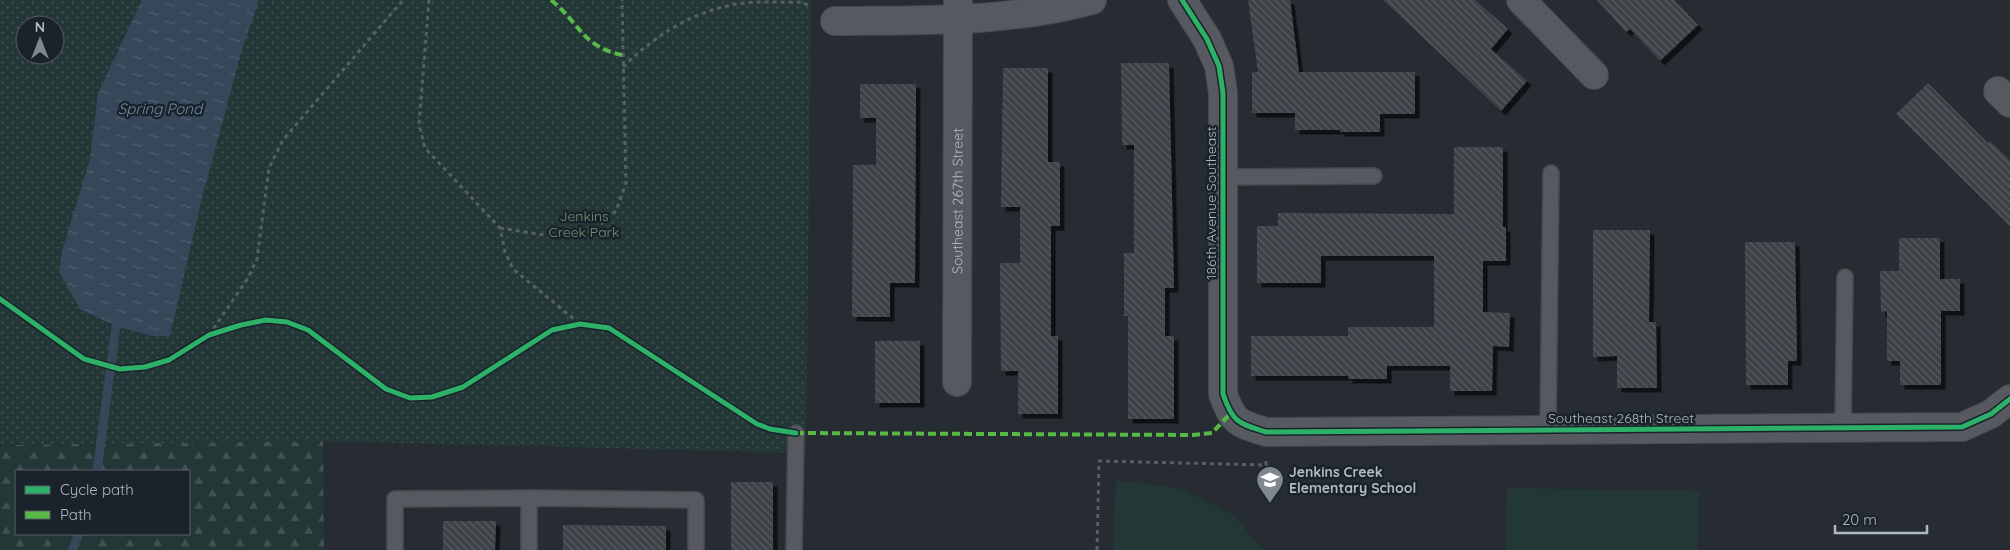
<svg xmlns="http://www.w3.org/2000/svg" width="2010" height="550" font-family="Quicksand,sans-serif">
<defs>
<pattern id="forest-firs" width="22" height="20" patternUnits="userSpaceOnUse" patternTransform="scale(1.25)"><rect width="22" height="20" fill="#243737"/><path d="M5 1l3.5 6h-7zM16 11l3.5 6h-7z" fill="#415252"/></pattern>
<pattern id="park-dots" width="8" height="8" patternUnits="userSpaceOnUse" patternTransform="scale(1.25)"><rect width="8" height="8" fill="#243737"/><path d="M2 2h.1M6 6h.1" fill="none" stroke="#415252" stroke-width="1.8" stroke-linecap="round"/></pattern>
<pattern id="water-ripples" width="26" height="14" patternUnits="userSpaceOnUse" patternTransform="scale(1.25)"><rect width="26" height="14" fill="#354759"/><path d="M2 4q2-2 4 0t4 0M15 11q2-2 4 0t4 0" fill="none" stroke="#505f6f"/></pattern>
<pattern id="building-back-hatch" width="6" height="6" patternUnits="userSpaceOnUse" patternTransform="scale(1.25)"><rect width="6" height="6" fill="#3e4348"/><path d="M-1 5l2 2M0 0l6 6M5-1l2 2" fill="none" stroke="#575c61"/></pattern>
<filter id="shadow"><feDropShadow dx="4.5" dy="4.5" stdDeviation="0" flood-color="#0009"/></filter>
</defs>
<rect width="100%" height="100%" fill="#262c31"/>
<path fill="url(#forest-firs)" fill-rule="evenodd" d="M 323,441 L 324,550 L 0,550 L 0,445 ZM 16,471 L 189,471 L 189,534 L 16,534 Z"/>
<path fill="url(#park-dots)" fill-rule="evenodd" d="M 0,0 L 811,0 L 806,453 L 323,441 L 0,445 ZM 25,25 L 55,25 L 55,55 L 25,55 Z"/>
<path fill="#243737" d="M 1116,480 L 1182,489 L 1232,514 L 1264,550 L 1113,550 Z
M 1507,488 L 1699,491 L 1698,550 L 1506,550 Z"/>
<path fill="url(#water-ripples)" d="M 142,0 L 259,0 L 241,53 L 201,202 L 170,336 L 152,336 L 116,326 L 80,309 L 59,272 L 62,251 L 90,159 L 98,93 Z"/>
<g fill="none" stroke-linecap="round" stroke-linejoin="round">
<path stroke="#354759" stroke-width="9" d="M 97,471 L 116,326
M 72,550 L 79,534"/>
</g>
<path fill="url(#building-back-hatch)" filter="url(#shadow)" d="M 1248,0 L 1290,0 L 1299,72 L 1415,72 L 1415,114 L 1380,114 L 1380,132 L 1340,132 L 1340,130 L 1295,130 L 1295,113 L 1252,113 L 1252,72 L 1258,72 Z
M 1383,0 L 1475,0 L 1508,29 L 1491,49 L 1527,81 L 1501,111 Z
M 1597,0 L 1674,0 L 1698,25 L 1660,61 L 1630,29 L 1626,32 Z
M 1121,63 L 1169,63 L 1174,288 L 1165,288 L 1165,336 L 1174,336 L 1174,419 L 1128,419 L 1128,316 L 1124,316 L 1124,253 L 1134,253 L 1134,145 L 1122,145 Z
M 1003,68 L 1048,68 L 1048,162 L 1060,162 L 1060,226 L 1051,226 L 1051,336 L 1058,336 L 1058,414 L 1018,414 L 1018,371 L 1001,371 L 1000,263 L 1020,263 L 1020,207 L 1001,207 Z
M 1928,83 L 1988,143 L 1990,141 L 2010,160 L 2010,226 L 1896,114 Z
M 860,84 L 916,84 L 915,283 L 890,283 L 890,317 L 852,317 L 853,165 L 876,165 L 876,118 L 860,118 Z
M 1454,147 L 1503,147 L 1503,227 L 1506,227 L 1506,261 L 1483,261 L 1483,312 L 1510,313 L 1509,347 L 1493,346 L 1492,391 L 1450,391 L 1450,366 L 1387,366 L 1387,379 L 1348,379 L 1348,376 L 1251,376 L 1251,336 L 1348,336 L 1348,327 L 1434,327 L 1434,256 L 1321,256 L 1321,283 L 1257,283 L 1257,226 L 1278,226 L 1278,213 L 1454,214 Z
M 1593,230 L 1650,230 L 1649,322 L 1656,322 L 1657,388 L 1617,388 L 1617,356 L 1593,357 Z
M 1899,238 L 1940,238 L 1940,279 L 1960,279 L 1960,311 L 1941,311 L 1941,385 L 1900,385 L 1900,361 L 1887,361 L 1887,311 L 1881,312 L 1880,271 L 1899,271 Z
M 1745,242 L 1795,242 L 1797,361 L 1788,361 L 1788,385 L 1746,385 Z
M 875,341 L 920,341 L 920,403 L 875,403 Z
M 731,482 L 773,482 L 773,550 L 731,550 Z
M 443,521 L 496,521 L 495,550 L 443,550 Z
M 563,525 L 666,526 L 666,550 L 563,550 Z"/>
<g fill="none" stroke-linecap="round" stroke-linejoin="round">
<defs>
<path id="service" d="M 1223,177 L 1374,176
M 1843,428 L 1845,277
M 1548,430 L 1551,173
M 395,550 L 395,499 L 529,498
M 529,550 L 529,498 L 696,500 L 696,550
M 794,550 L 796,433"/>
<g id="minor">
<path d="M 1182,0 L 1207,39 L 1219,66 L 1223,93 L 1223,394 C 1233,423 1238,423 1266,432 L 1962,427 L 1991,414 L 2010,399"/>
<path d="M 1521,0 L 1594,75"/>
<path d="M 835,21 C 920,20 1009,23 1092,0"/>
<path d="M 1998,91 L 2010,103"/>
<path id="s1" d="M 957,382 L 958,0"/>
</g>
</defs>
<use href="#service" stroke="#44484c" stroke-width="18"/>
<use href="#minor" stroke="#44484c" stroke-width="30"/>
<path stroke="#595e63" stroke-width="3" stroke-dasharray="4 4" stroke-linecap="butt" d="M 429,0 L 419,124 L 425,148 L 500,228 L 505,252 L 513,269 L 580,324
M 623,67 C 653,37 690,13 732,5 C 754,0 780,3 802,2 L 809,6
M 500,228 L 544,235 L 577,235 L 595,229 L 616,211 L 626,183 L 622,0
M 209,335 L 248,278 L 257,259 L 269,168 L 283,140 L 403,0
M 1097,550 L 1099,461 L 1266,465 L 1266,461"/>
<use href="#service" stroke="#565a60" stroke-width="15"/>
<use href="#minor" stroke="#565a60" stroke-width="28"/>
<path stroke="#58b947" stroke-width="4" stroke-dasharray="8 4" stroke-linecap="butt" d="M 551,0 C 580,23 581,46 622,55
M 796,433 L 1193,435 L 1212,433 L 1230,414"/>
<defs>
<path id="cycleway" d="M 1182,0 L 1207,39 L 1219,66 L 1223,93 L 1223,394 C 1233,423 1238,423 1266,432 L 1962,427 L 1991,414 L 2010,399
M 0,299 L 84,359 L 120,369 L 145,367 L 169,360 L 209,335 L 241,325 L 266,320 L 287,322 L 308,330 L 386,389 L 410,398 L 432,397 L 463,387 L 552,330 L 580,324 L 609,328 L 757,424 L 770,429 L 796,433"/>
</defs>
<use href="#cycleway" stroke="#1a232b" stroke-width="8"/>
<use href="#cycleway" stroke="#2db169" stroke-width="5"/>
</g>
<defs>
<symbol id="school-pin" viewBox="-11 -11 22 30"><path d="M0 17L-7.5 6A9.5 9.5 0 1 1 7.5 6Z" fill="#7f8890" stroke="#1a232b"/><path d="M0-5L7-2L0 1L-7-2ZM-4 1L0 2.5L4 1V4Q0 6-4 4Z" fill="#fff"/></symbol>
</defs>
<g fill-rule="evenodd">
<use href="#school-pin" x="1254" y="464" width="32" height="43"/>
</g>
<g text-anchor="middle" stroke-width="5" stroke-linejoin="round" paint-order="stroke">
<g font-size="14" fill="#afb9c3" stroke="#1a232b">
<text dy="5" stroke="none"><textPath href="#s1" startOffset="181">Southeast 267th Street</textPath></text>
<text transform="translate(1211 203) rotate(-90)" y="5">186th Avenue Southeast</text>
<text x="1621" y="423">Southeast 268th Street</text>
</g>
<g font-size="14" fill="#709775" stroke="#1a232b">
<text x="584" y="221">Jenkins<tspan x="584" dy="16">Creek Park</tspan></text>
</g>
<g font-size="14" font-weight="bold" fill="#afb9c3" stroke="#1a232b" text-anchor="start">
<text x="1289" y="477">Jenkins Creek<tspan x="1289" dy="16">Elementary School</tspan></text>
</g>
<g font-size="15" font-style="italic" fill="#718da6" stroke="#1a232b">
<text x="160" y="114">Spring Pond</text>
</g>
</g>
<rect x="15" y="470" width="175" height="65" fill="#1a232b" stroke="#565f68"/>
<rect x="25" y="486" width="25" height="8" fill="#2db169" stroke="#565f68"/>
<text x="60" y="495" font-size="15" fill="#afb9c3">Cycle path</text>
<rect x="25" y="511" width="25" height="8" fill="#58b947" stroke="#565f68"/>
<text x="60" y="520" font-size="15" fill="#afb9c3">Path</text>
<g transform="translate(40 40)"><circle r="24" fill="#1a232b" stroke="#565f68"/>
<path d="M0-4L9 19L0 12L-9 19Z" fill="#7f8890"/>
<text y="-8" font-size="14" font-weight="bold" text-anchor="middle" fill="#afb9c3">N</text>
</g>
<path d="M1835 525v8h92v-8" fill="none" stroke="#afb9c3" stroke-width="2.5"/>
<text x="1842" y="525" font-size="15" fill="#afb9c3" stroke="#1a232b" stroke-width="4" paint-order="stroke">20 m</text>
</svg>
